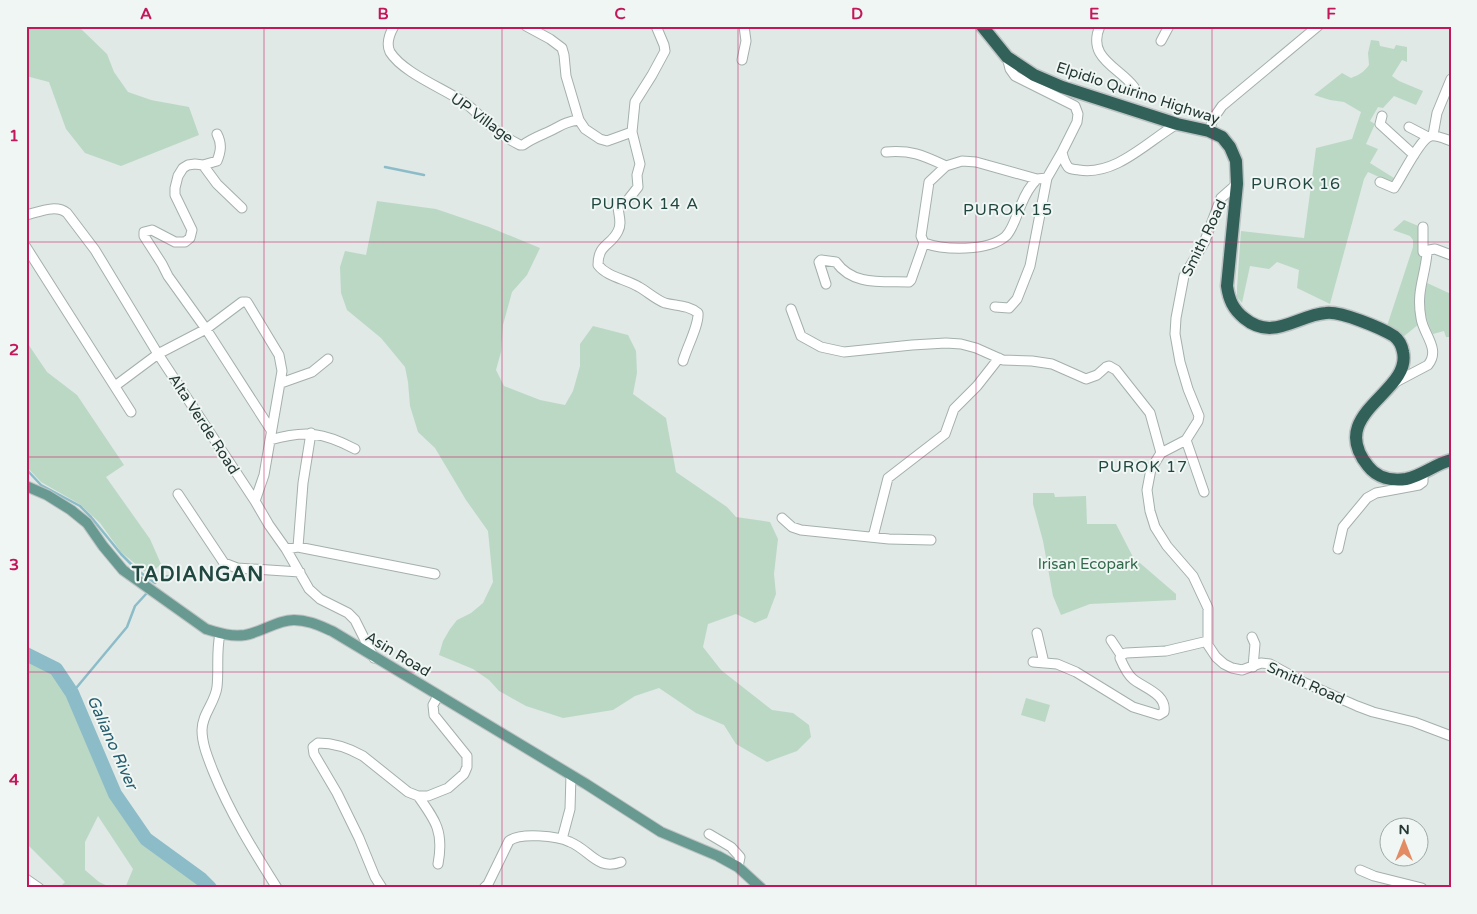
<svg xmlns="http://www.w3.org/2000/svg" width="1477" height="914" font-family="'Varela Round',sans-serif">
<rect width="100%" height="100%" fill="#e0e9e6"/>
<path fill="#bbd8c5" d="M 26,26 L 78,26 L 107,54 L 114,72 L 128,92 L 151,100 L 189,107 L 199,135 L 121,166 L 85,153 L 66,129 L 49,82 L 26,76 Z
M 1371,40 L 1379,41 L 1380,46 L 1394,49 L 1396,45 L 1407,47 L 1407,62 L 1402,60 L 1392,76 L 1399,81 L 1423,91 L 1416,105 L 1394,96 L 1383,108 L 1378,107 L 1370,121 L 1375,124 L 1366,144 L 1378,149 L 1370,163 L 1394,178 L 1392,183 L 1368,172 L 1364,179 L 1330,304 L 1297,288 L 1299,270 L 1277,262 L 1269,269 L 1250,266 L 1242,303 L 1237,297 L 1237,288 L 1241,231 L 1304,238 L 1316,148 L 1352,139 L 1361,112 L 1344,102 L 1330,100 L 1314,95 L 1342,73 L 1351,78 C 1359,75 1364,72 1369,65 L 1368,53 Z
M 377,201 L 436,209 L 489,227 L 540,248 L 527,275 L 512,292 L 503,325 L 501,352 L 496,370 L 504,386 L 540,400 L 565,405 L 573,391 L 580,366 L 580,344 L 593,326 L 628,335 L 636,351 L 637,373 L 633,394 L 666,418 L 676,472 L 727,507 L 736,517 L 770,522 L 778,539 L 774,574 L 776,594 L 767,618 L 755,623 L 736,614 L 708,624 L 703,647 L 721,670 L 772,710 L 793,713 L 809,725 L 811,737 L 797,751 L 767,762 L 736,744 L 724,725 L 696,713 L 659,688 L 635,696 L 613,710 L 563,718 L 526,706 L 499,691 L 489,680 L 473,669 L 439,655 L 443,641 L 450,629 L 457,620 L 471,613 L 483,603 L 493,582 L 488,531 L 466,500 L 435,448 L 418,432 L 410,406 L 408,382 L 405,367 L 381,338 L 347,310 L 341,293 L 340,267 L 345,251 L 366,255 Z
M 1404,220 L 1421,227 L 1421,264 L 1415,292 L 1419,324 L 1403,337 L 1387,326 L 1413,247 L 1413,240 L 1410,236 L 1393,230 Z
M 1425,282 L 1451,294 L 1451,337 L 1446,337 L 1444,331 L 1433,334 C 1425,317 1421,302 1425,282 Z
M 26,341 L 47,372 L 77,395 L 124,465 L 106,477 L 150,539 L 161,564 L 149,575 L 121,552 L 100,523 L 81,505 L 41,482 L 26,466 Z
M 1033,493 L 1054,493 L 1055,497 L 1086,496 L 1087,524 L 1116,524 L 1133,557 L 1176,594 L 1176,600 L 1090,604 L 1061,615 L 1053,596 L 1043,541 L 1033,504 Z
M 26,654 L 56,669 L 72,693 L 115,794 L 146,839 L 201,879 L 210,888 L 125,888 L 133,869 L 98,816 L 85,842 L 85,870 L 99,882 L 112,888 L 59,888 L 65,882 L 26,843 Z
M 1026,698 L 1050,705 L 1045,722 L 1021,715 Z"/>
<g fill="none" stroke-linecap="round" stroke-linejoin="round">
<path stroke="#8dbcc9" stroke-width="2.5" d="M 385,167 L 424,175
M 26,469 L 41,485 L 80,506 L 91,517 L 121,554 L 137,570 L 155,583 L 162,577 L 172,576
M 72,693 L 127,627 L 135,606 L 146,594"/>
<path stroke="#8dbcc9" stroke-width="14" d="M 26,654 L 56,669 L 72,693 L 115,794 L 146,839 L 201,879 L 210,888"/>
<defs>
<path id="minor" d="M 394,26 C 390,33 386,44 390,52 C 403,73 445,89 465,103 C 475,110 482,119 491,126 C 500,134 510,140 520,145 L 523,145 C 531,139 539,136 548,132 C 561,126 564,122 579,120
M 526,26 L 550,39 L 562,48 L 564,55 L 566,76 L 579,120 L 585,129 L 600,139 L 607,141 L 632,132 L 635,102 L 652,75 L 665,51 L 664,45 L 656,26
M 1100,26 C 1086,58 1119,67 1134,87
M 1161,41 L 1169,26
M 1007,57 L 1010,69 L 1015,76 L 1075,106 L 1078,114 L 1077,122 L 1062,152 C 1063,157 1065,163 1068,167 C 1071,170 1075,169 1079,170 C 1116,176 1148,141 1177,124
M 742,60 L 746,41 L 744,26
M 1382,116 L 1380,124 L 1414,155
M 1409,127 L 1428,137
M 1209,131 L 1213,119 L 1222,106 L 1318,26
M 632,132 L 640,164 L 637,175 L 638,187 L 627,201 L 618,203 C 617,212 623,222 618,231 C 611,246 598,244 598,265 C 607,277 626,279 639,287 C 648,292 655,299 665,303 C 677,306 688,305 698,313 C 699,325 687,347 683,361
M 217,134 C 222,144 221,151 217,161 L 203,165 L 195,164 L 188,165 L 183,168 L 178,176 L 175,188 L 175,195 L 192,230 L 190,238 L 185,242 L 175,242 L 152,230 L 144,232 L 144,236 L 162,264 L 168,276 L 206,329 L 271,430
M 1433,135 L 1437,113 L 1451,79
M 886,152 C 912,150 922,155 946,166
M 203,165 L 217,184 L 242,208
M 1380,182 L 1394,188 C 1402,177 1420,138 1431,136 C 1437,135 1445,139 1451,141
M 1237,184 L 1221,198 L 1204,243 L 1184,276 L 1176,318 L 1175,334 L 1180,362 L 1188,389 L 1199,416 L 1198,421 L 1186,440 L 1161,453 L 1151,469 L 1147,490 L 1150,511 L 1155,527 L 1167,546 L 1193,576 L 1208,608 L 1208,645 L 1216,657 L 1224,664 L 1232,668 L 1242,670 L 1261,663 L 1270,664 L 1303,682 L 1357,706 L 1373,712 L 1414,722 L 1451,736
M 26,215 C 39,212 56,204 67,213 L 95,250 L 158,354 L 255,501 L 269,525 L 286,549 L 309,589 L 320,599 L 348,613 L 355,620 L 374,658
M 1423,227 L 1423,252 L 1427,253
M 924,243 C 944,250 988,252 1006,236 C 1013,229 1017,214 1021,205 C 1025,195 1030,186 1037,179
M 26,247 L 131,412
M 826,284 L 819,262 L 821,260 L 836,262 C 853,286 882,281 909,282 L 911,280 L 924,243 L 921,236 L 929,182 L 946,166 L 962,161 L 976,162 L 1037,179 L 1047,178
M 995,307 L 1009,308 L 1017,299 L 1030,266 L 1047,178 L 1062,152
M 791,309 L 801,336 L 821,347 L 844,352 L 912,345 L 946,343 L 961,344 L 976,348 L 1003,360 L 1032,361 L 1052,364 L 1086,379 L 1097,375 L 1106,367 L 1109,366 L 1116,370 L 1150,413 L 1161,453
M 281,383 L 312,372 L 328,359
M 1394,383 L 1428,365 C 1441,349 1423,334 1421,318 C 1416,291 1425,277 1427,253 L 1429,250 L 1435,249 L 1451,255
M 115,386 L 158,354 L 206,329 L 242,302 L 247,302 L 279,355 L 282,371 L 264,475 L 255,501
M 270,440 C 305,430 323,432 355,449
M 1186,440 L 1204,492
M 178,494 L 224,563 L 237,568 L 300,572
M 782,518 L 792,527 L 801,530 L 889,539 L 931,540
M 873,537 L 888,478 L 945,434 L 954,409 L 977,386 L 999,358
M 298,547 L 303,483 L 311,433
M 286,549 L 298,547 L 435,574
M 1338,549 L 1343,527 L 1367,498 L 1376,493 L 1419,485 L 1423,482 L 1423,473
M 1037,633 L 1044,663
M 220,634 C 216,652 219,669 217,687 C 215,703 202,714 202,730 C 202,744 208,758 213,771 C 230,813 253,850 277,888
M 1252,637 L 1255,644 L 1253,667
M 1111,640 L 1121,655
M 1033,662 L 1057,664 L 1076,672 L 1133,707 L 1159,715 L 1164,712 C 1167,694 1144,688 1133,679 C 1127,674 1123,665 1120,658 L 1121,655 L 1126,653 L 1166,651 L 1208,641
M 418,796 C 436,821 444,832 438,864
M 709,834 L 731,847 L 740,857 L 738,867
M 562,839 L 570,809 L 571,775
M 1360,870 L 1374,876 L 1422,888
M 26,879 L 39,888
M 382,888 L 375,877 L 359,838 L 337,793 L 314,754 L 313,747 L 318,743 C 334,743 349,748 363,756 L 408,792 L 418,796 L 428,796 L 448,788 L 464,774 L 467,767 L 467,756 L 434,715 L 433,705 L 438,696
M 484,888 L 488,884 L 509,841 C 520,832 558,836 570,842 C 590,850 597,871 621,862"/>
<path id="major" d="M 26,486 L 47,495 L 71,510 L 87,523 L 103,546 L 123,570 L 206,629 C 219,633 231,637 245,635 C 262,632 277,620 294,620 C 308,620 320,626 332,631 L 586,784 L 661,832 L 718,856 L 738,867 L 761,888"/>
<path id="highway" d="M 982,26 L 1007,57 L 1034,75 L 1062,87 L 1177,124 L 1209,131 L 1222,137 L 1230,147 L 1236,161 L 1237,184 L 1227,286 C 1229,300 1233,309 1244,318 C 1273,342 1297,315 1326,313 C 1341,311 1381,328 1394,336 C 1399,340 1402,346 1403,352 C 1412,393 1325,413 1368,466 C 1377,478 1392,481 1406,479 C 1422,476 1435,464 1451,460"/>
</defs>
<use href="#minor" stroke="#a4b0ad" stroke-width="11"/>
<use href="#major" stroke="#bdc3c2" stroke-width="12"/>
<use href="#highway" stroke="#bdc3c2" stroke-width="15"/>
<use href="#minor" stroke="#fff" stroke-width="9"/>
<use href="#major" stroke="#699a91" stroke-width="10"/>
<use href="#highway" stroke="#32615a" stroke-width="12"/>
</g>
<path fill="none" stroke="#c2185b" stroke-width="1" stroke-opacity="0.55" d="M 264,26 L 264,888M 502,26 L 502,888M 738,26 L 738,888M 976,26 L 976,888M 1212,26 L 1212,888M 26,242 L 1451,242M 26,457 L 1451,457M 26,672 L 1451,672"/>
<g text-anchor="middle" stroke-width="4" stroke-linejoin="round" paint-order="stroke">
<g font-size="15" fill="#233833" stroke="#f0f6f4">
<text transform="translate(1138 93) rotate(18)" y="5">Elpidio Quirino Highway</text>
<text transform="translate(482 118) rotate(36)" y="5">UP Village</text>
<text transform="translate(1204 238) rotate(-64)" y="5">Smith Road</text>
<text transform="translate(204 424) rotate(57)" y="5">Alta Verde Road</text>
<text transform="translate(398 654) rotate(31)" y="5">Asin Road</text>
<text transform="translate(1306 683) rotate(24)" y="5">Smith Road</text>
</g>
<g font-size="15" fill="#316a4b" stroke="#f0f6f4">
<text x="1088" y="569">Irisan Ecopark</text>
</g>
<g font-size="16" letter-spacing="1" fill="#214741" stroke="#f0f6f4">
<text x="1296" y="189">PUROK 16</text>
<text x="645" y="209">PUROK 14 A</text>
<text x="1008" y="215">PUROK 15</text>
<text x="1143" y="472">PUROK 17</text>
</g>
<g font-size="16" font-style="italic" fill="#235c6d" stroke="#f0f6f4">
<text transform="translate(113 742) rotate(66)" y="6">Galiano River</text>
</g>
<g font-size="20" font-weight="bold" letter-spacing="1" fill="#214741" stroke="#f0f6f4">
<text x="198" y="581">TADIANGAN</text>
</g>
</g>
<rect width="1477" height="914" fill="none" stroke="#f0f6f4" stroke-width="55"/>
<g transform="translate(1404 842)"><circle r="24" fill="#f0f6f4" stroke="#9eaaa7"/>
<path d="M0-4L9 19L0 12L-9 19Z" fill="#e38c64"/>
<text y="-8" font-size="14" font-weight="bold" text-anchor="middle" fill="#233833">N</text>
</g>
<rect x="28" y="28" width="1422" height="858" fill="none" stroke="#c2185b" stroke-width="2"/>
<g font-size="16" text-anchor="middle" font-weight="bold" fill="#c2185b">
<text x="146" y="19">A</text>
<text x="383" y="19">B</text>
<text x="620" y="19">C</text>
<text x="857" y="19">D</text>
<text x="1094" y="19">E</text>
<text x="1331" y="19">F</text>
<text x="14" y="141">1</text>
<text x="14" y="355">2</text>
<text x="14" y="570">3</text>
<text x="14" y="785">4</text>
</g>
</svg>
